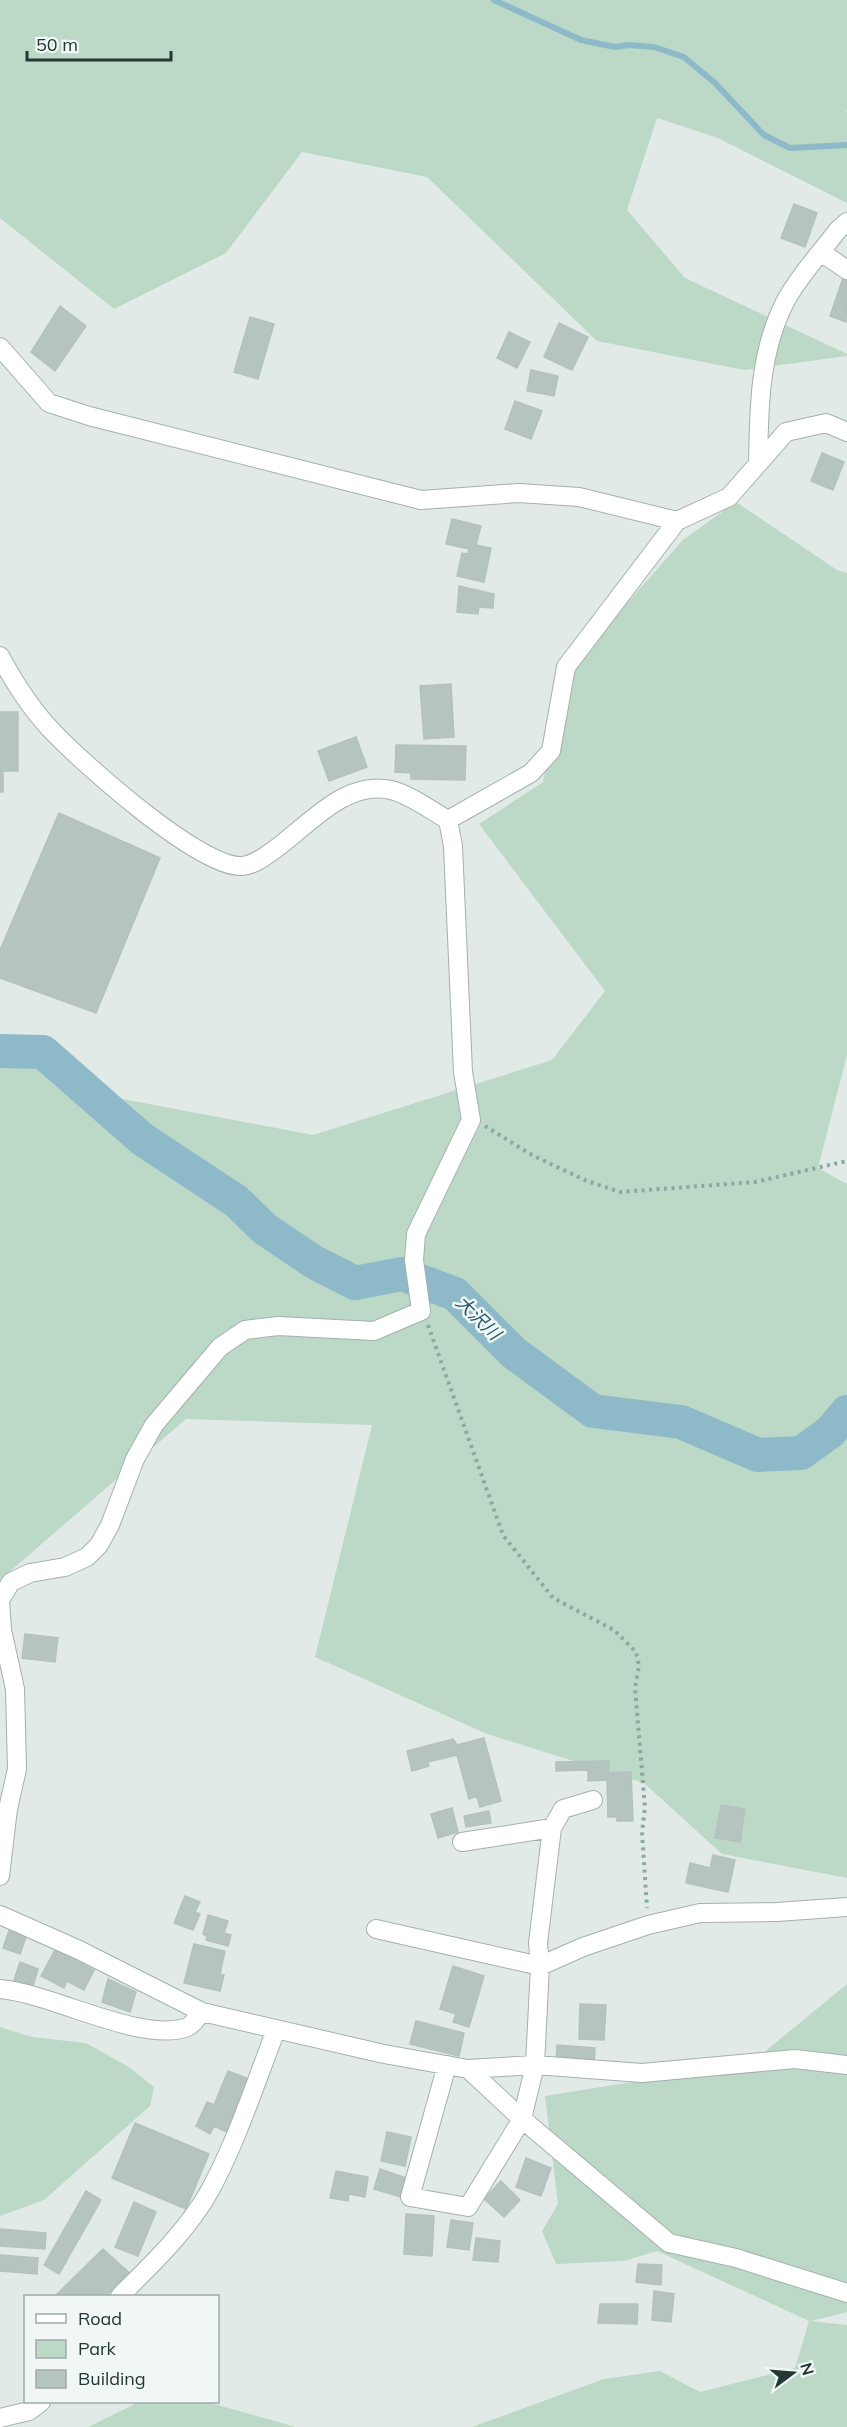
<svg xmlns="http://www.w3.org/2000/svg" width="847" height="2427" font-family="Mulish,'Noto Sans JP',sans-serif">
<rect width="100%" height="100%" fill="#e1eae7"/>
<path fill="#bcd9c7" d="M 0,0 L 847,0 L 847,111 L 845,110 L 847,112 L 847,203 L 718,138 L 657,118 L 627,210 L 685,278 L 847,354 L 847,356 L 744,370 L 597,341 L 427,177 L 302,152 L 226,253 L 114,309 L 0,218 Z
M 736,502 L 837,570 L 847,573 L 847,1055 L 818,1168 L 847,1184 L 847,1878 L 722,1854 L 644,1783 L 487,1734 L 315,1657 L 372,1425 L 186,1419 L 0,1580 L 0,1040 L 75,1090 L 313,1135 L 552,1060 L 605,991 L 479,824 L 543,782 L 565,673 L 683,540 Z
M 847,1984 L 847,2312 L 811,2321 L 847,2325 L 847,2427 L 472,2427 L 604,2379 L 660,2371 L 700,2392 L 795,2368 L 809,2321 L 657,2251 L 624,2261 L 556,2264 L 542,2231 L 558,2204 L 545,2096 L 751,2063 Z
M 0,2027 L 32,2037 L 86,2043 L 129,2067 L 154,2087 L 150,2106 L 44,2200 L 0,2216 Z
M 139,2402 L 207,2402 L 296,2427 L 88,2427 Z"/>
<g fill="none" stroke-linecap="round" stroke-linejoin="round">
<path stroke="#8eb9c9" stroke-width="6" d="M 494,0 L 581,40 L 615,47 L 629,45 L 654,47 L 684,57 L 715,83 L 764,135 L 790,148 L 847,145"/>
<path stroke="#8eb9c9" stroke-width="34" d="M 0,1051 L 43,1052 L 142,1139 L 236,1201 L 265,1229 L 314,1262 L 355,1283 L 402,1274 L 455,1294 L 514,1353 L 593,1411 L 681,1422 L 758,1455 L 801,1453 L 830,1432 L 847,1412"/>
</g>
<path fill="#b6c4c0" stroke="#b4c2be" stroke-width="1.5" d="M 794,204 L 817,213 L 805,247 L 781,238 Z
M 843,278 L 847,279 L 846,322 L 830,316 Z
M 60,306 L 86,326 L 55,371 L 31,352 Z
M 250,317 L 274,324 L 258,379 L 234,372 Z
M 559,323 L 588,337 L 572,370 L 544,357 Z
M 509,332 L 530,342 L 517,368 L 497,358 Z
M 531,370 L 558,376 L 554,396 L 527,391 Z
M 515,401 L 542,411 L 531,439 L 505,429 Z
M 822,453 L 844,462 L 833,490 L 811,481 Z
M 452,519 L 481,526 L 476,545 L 491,548 L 484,582 L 457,576 L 462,553 L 468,554 L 469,549 L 446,544 Z
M 459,586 L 494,594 L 493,608 L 479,607 L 478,614 L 457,612 Z
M 451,684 L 454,737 L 424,739 L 420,686 Z
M 0,712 L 18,712 L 18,771 L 3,771 L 3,792 L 0,792 Z
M 356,737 L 367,767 L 329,781 L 318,751 Z
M 396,745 L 466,746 L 465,780 L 411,779 L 411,773 L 395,772 Z
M 59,813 L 160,858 L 96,1013 L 0,978 L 0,950 Z
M 25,1634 L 58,1638 L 55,1662 L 22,1658 Z
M 484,1738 L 501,1801 L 480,1807 L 477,1796 L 469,1799 L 457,1755 L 428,1762 L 429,1766 L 412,1771 L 407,1751 L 453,1739 L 457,1745 Z
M 609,1761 L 609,1773 L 631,1772 L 633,1821 L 617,1821 L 617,1817 L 608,1817 L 607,1780 L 588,1781 L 588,1770 L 556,1771 L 556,1762 Z
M 721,1805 L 745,1809 L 740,1842 L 715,1838 Z
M 452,1808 L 458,1832 L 438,1838 L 431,1814 Z
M 489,1811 L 491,1823 L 466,1827 L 464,1816 Z
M 713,1855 L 735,1860 L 728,1892 L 686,1883 L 690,1863 L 710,1868 Z
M 185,1896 L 200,1902 L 195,1912 L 200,1914 L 193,1930 L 174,1923 Z
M 208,1915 L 228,1921 L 224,1933 L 231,1935 L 228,1946 L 206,1940 L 207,1936 L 203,1934 Z
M 9,1931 L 26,1937 L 20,1954 L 3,1948 Z
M 194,1944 L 225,1951 L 220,1974 L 224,1975 L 220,1991 L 184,1983 Z
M 55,1950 L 94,1970 L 84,1990 L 67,1981 L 64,1988 L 41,1976 Z
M 20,1962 L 38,1969 L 33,1986 L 14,1980 Z
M 453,1966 L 484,1976 L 469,2027 L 453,2022 L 456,2014 L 440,2009 Z
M 108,1979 L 136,1992 L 130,2012 L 102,2002 Z
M 580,2004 L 606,2005 L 604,2040 L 579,2039 Z
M 416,2021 L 464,2033 L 459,2056 L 410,2044 Z
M 557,2045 L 595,2048 L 594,2065 L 556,2062 Z
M 228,2071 L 249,2079 L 227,2132 L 214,2126 L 210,2134 L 196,2126 L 207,2102 L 214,2105 Z
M 135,2123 L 209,2154 L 186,2209 L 112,2178 Z
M 387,2132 L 411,2137 L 405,2166 L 381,2161 Z
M 526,2158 L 551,2168 L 541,2196 L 516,2187 Z
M 380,2169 L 406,2178 L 401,2197 L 374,2189 Z
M 336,2171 L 368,2177 L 365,2197 L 349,2194 L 348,2201 L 330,2198 Z
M 501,2181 L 520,2200 L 504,2217 L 484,2199 Z
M 86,2191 L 101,2200 L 59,2274 L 44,2265 Z
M 134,2202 L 156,2212 L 138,2256 L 115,2247 Z
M 406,2214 L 434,2216 L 432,2256 L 404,2254 Z
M 451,2220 L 473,2223 L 469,2250 L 447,2247 Z
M 0,2229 L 46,2233 L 45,2249 L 0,2246 Z
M 476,2238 L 500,2241 L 498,2262 L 473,2260 Z
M 103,2249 L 134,2277 L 113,2296 L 55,2296 Z
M 0,2255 L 38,2258 L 37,2274 L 0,2271 Z
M 638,2264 L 662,2265 L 661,2285 L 636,2282 Z
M 654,2291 L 674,2294 L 671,2322 L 652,2320 Z
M 600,2304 L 638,2304 L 637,2324 L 598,2323 Z"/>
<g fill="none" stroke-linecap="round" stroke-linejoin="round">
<defs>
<path id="minor" d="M 821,252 L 847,270
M 0,347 L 49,403 L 89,416 L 421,500 L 519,493 L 579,497 L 677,521 L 729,497 L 786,432 L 826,423 L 847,432
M 758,464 C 759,409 759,353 785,302 C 798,277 820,254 837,231 L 847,222
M 0,656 C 15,684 33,712 55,734 C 86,766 200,868 242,866 C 256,865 271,852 282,844 C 313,820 348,780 391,790 C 411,795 430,810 448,820 L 453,846 L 463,1072 L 471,1120 L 416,1234 L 414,1260 L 421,1311 L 374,1331 L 278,1326 L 245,1330 L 220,1347 L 154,1425 L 135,1459 L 110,1525 L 99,1545 L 87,1557 L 65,1567 L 30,1573 L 11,1582 L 0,1600 L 2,1630 L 15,1689 L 17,1769 L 8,1809 L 0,1876
M 448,820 L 531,773 L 551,751 L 566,667 L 677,521
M 462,1842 L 552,1828
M 847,1907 L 777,1912 L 700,1913 L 648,1925 L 583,1947 L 540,1966 L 535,2065 L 522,2119 L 669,2243 L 736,2258 L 847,2293
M 0,1915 L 79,1950 L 202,2012 L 384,2054 L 468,2069 L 535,2065 L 642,2073 L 795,2059 L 847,2065
M 376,1929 L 540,1966 L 538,1943 L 552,1828 L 563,1809 L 593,1800
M 0,1989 C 53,1994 138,2042 185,2028 C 192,2026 197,2018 202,2012
M 447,2065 L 410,2197 L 468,2207 L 522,2119 L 468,2069
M 120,2296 C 151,2265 187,2231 209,2192 C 237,2141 255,2084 276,2030
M 0,2418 L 29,2411 L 41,2402"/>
</defs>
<use href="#minor" stroke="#a4b1ae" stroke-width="20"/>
<path stroke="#84aaa3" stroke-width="4" stroke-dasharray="3 4.5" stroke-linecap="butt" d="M 485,1126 L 532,1155 L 587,1181 L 620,1192 L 755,1182 L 847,1161
M 428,1325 L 503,1535 L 553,1598 L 614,1630 L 636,1652 L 639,1666 L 635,1688 L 645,1808 L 642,1832 L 647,1908"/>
<use href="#minor" stroke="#fff" stroke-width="18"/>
</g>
<g text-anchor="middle" stroke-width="5" stroke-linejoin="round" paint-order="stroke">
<g font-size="18" font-style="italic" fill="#24586e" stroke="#f1f7f4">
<text transform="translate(478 1318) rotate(44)" y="6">大沢川</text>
</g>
</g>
<rect x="24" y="2295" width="195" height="108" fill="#f1f7f4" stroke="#9faba8" stroke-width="1.5"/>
<rect x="36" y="2314" width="30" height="9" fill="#ffffff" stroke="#9faba8" stroke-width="1.5"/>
<text x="78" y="2325" font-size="18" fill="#233835">Road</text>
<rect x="36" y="2340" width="30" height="18" fill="#bcd9c7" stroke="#9faba8" stroke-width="1.5"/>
<text x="78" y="2355" font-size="18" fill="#233835">Park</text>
<rect x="36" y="2370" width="30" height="18" fill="#b6c4c0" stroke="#9faba8" stroke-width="1.5"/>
<text x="78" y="2385" font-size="18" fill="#233835">Building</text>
<g transform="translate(793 2373) rotate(74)" stroke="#f1f7f4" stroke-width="4.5" paint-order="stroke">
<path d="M0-4.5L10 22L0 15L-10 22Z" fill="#233835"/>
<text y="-9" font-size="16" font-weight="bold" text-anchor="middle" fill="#233835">N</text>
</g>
<path d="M27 51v9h144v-9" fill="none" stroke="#233835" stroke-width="3"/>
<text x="36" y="51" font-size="18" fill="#233835" stroke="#f1f7f4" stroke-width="4.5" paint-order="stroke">50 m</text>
</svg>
